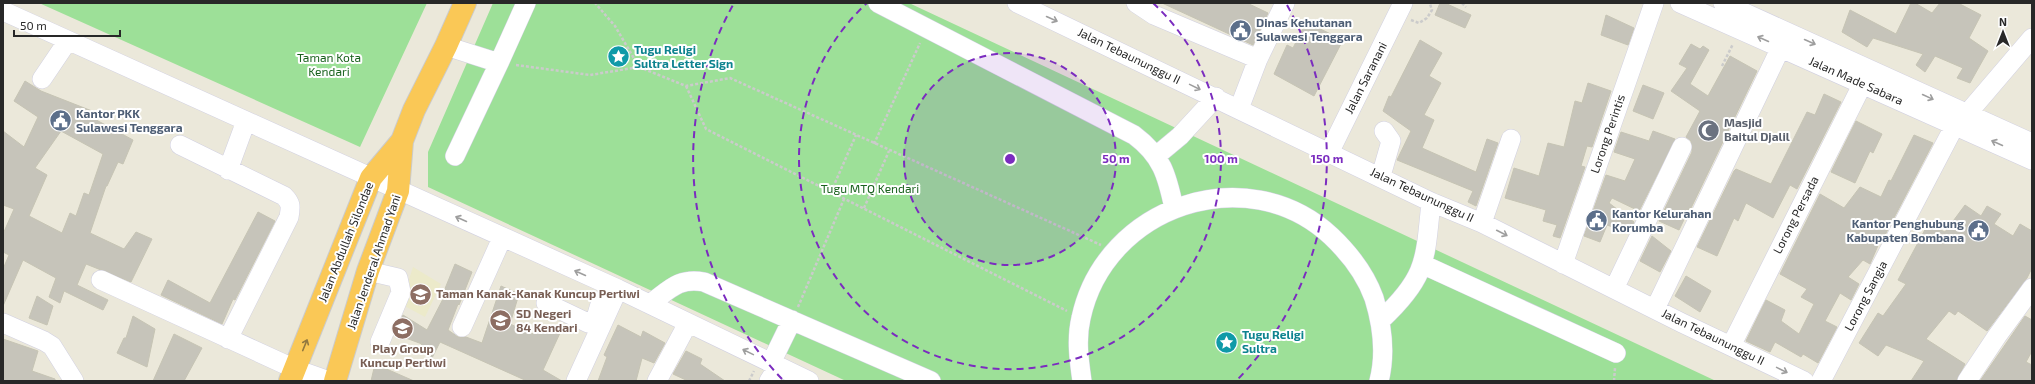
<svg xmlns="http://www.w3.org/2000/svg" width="2035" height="384" font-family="'Exo 2',sans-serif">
<rect width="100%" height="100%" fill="#ebe8da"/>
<path fill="#eceaca" d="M 413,267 L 441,284 L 425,317 L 401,304 Z"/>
<path fill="#9de098" d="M 39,3 L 427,3 L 360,147 Z
M 493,3 L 909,3 L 1716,381 L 846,381 L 428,187 L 428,152 Z"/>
<path fill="#c6c4ba" stroke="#c6c4b4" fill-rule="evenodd" d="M 1162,3 L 1247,3 L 1268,13 L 1253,45 Z
M 1440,3 L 1445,3 L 1471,15 L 1465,28 L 1435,15 Z
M 1911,3 L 1915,3 L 1932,13 L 1940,3 L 1958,3 L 1981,15 L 1969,38 L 1988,51 L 1970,83 L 1957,78 L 1963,68 L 1935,56 L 1925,72 L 1916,65 L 1923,54 L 1873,38 L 1867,47 L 1842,32 L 1850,10 L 1896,34 Z
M 1606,15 L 1634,28 L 1628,45 L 1601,35 Z
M 1306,22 L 1343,40 L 1314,96 L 1274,74 L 1287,45 L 1293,48 Z
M 1420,40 L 1442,53 L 1429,76 L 1441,83 L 1424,115 L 1434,120 L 1422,148 L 1476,172 L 1487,139 L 1498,143 L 1476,206 L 1468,202 L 1473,191 L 1397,160 L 1411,131 L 1383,111 L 1389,96 L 1391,97 Z
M 1691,44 L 1700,49 L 1703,46 L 1709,50 L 1690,84 L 1708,96 L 1730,56 L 1757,71 L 1691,208 L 1690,207 L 1679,230 L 1659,221 L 1692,152 L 1691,141 L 1686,137 L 1700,111 L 1671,91 L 1687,68 L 1679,64 Z
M 25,81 L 41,91 L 92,111 L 89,116 L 133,140 L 123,164 L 118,162 L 107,186 L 106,186 L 90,233 L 124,249 L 136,232 L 152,239 L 131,282 L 86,264 L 77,285 L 108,300 L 103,310 L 64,291 L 60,303 L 49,297 L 56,278 L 23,260 L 3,306 L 3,269 L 9,255 L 3,252 L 3,234 L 14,209 L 3,205 L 3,131 L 24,147 L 38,117 L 14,101 ZM 61,131 L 103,154 L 89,195 L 84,193 L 76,216 L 70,213 L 62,233 L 29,216 L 47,175 L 35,168 Z
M 1588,83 L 1611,91 L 1592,147 L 1587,146 L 1581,166 L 1585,167 L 1560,238 L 1553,236 L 1557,225 L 1543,221 L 1546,210 L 1505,198 L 1514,168 L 1539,176 L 1548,143 L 1564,147 L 1575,101 L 1582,103 Z
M 1643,85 L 1664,93 L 1653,119 L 1633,111 Z
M 1824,94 L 1841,102 L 1797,189 L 1790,185 L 1773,218 L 1746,203 L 1738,221 L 1734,218 L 1717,256 L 1697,247 L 1734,171 L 1736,169 L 1771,184 L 1807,112 L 1815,115 Z
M 1856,121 L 1882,134 L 1873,153 L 1870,151 L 1855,183 L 1831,172 Z
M 1653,131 L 1675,139 L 1639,211 L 1612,198 L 1609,203 L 1634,222 L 1629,233 L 1607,225 L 1600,242 L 1584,236 L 1606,175 L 1625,181 L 1635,159 L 1614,152 L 1621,132 L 1649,141 Z
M 1914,135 L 1933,143 L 1885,235 L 1883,234 L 1870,264 L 1863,260 L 1848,277 L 1859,284 L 1851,300 L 1840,293 L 1825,321 L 1837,327 L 1818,363 L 1803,354 L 1801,357 L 1775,342 L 1770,352 L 1746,341 L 1766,300 L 1785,310 L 1781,321 L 1799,334 L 1814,304 L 1801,297 L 1807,289 L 1780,274 L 1820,194 L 1844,208 L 1860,187 L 1881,197 L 1889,180 L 1891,181 Z
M 1965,205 L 1981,216 L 1987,206 L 2001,214 L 1994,224 L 2013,236 L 2020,224 L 2032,231 L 2032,268 L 2027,278 L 1987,331 L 1958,311 L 1955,315 L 1949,311 L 1926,339 L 1965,364 L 1956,381 L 1911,381 L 1924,361 L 1886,345 L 1878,356 L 1859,343 L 1878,313 L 1883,316 L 1906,284 L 1898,280 L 1928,224 L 1945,232 Z
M 258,212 L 275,221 L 235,300 L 233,299 L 222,324 L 161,295 L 168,280 L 210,303 Z
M 1652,236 L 1671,251 L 1660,272 L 1640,261 Z
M 455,264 L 472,272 L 459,305 L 458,304 L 448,330 L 458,337 L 466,337 L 482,343 L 501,286 L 519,294 L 510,324 L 533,334 L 538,324 L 560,333 L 543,370 L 562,381 L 527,381 L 440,342 L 432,358 L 418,351 L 422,344 L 395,334 L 403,315 L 427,330 L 444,297 L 442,296 Z
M 1686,276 L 1711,291 L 1700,312 L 1675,296 Z
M 37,296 L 53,306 L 47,325 L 29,318 Z
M 133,316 L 155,329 L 147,367 L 117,353 L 124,338 L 126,338 Z
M 2025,316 L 2032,320 L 2032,351 L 2026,362 L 2032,365 L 2032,381 L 1980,381 Z
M 618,325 L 641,337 L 643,331 L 665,343 L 654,363 L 642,358 L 636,381 L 598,381 L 607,357 L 604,355 Z
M 174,334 L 202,348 L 184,381 L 153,381 Z
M 3,339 L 38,351 L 32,371 L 55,379 L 55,381 L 3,381 Z
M 686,351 L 702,359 L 700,364 L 725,381 L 688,381 L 673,374 Z
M 375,364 L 414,381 L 371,381 Z"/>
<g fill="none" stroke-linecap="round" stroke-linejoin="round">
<defs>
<path id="minor" d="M 878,3 L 1134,135 C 1162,156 1167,175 1174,208
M 1017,3 L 1431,202 L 1482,223 L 1682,323 L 1804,381
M 1136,3 L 1154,15 L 1258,59
M 1680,3 L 2032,160
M 1723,3 L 2032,143
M 3,11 L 618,289 L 809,381
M 446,46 L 499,63 L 526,3
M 42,79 L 67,42
M 1239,109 L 1258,59 L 1285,3
M 1967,114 L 2032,38
M 180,145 L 284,196 C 291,203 291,206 289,217 L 228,339
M 1329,153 L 1403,3
M 455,156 L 499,63
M 1156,156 L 1180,136 L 1216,97
M 228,170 L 246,121
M 1381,176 L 1391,141 L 1384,131
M 1482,223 L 1511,139
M 1563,264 L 1654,3
M 1424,265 L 1616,353
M 368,271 L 398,278 L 401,292 L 380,342
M 101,280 L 295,369 L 329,381
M 1614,289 L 1682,147
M 546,303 L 588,323 L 596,318 L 601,301
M 650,304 C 669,290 679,277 704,282 L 931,381
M 1655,309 L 1781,47
M 1381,320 C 1427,277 1425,261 1431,202
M 3,323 L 44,341 L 52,346 L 74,381
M 462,327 L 502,238
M 1731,346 L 1862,85
M 771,363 L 792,320
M 576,381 L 618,289
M 657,381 L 688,323
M 769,381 L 778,367
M 1082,381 C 1079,360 1076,339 1081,318 C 1105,206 1247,158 1331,236 C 1350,254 1365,273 1374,298 C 1382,324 1386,354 1379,381
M 1821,381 L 1955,125
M 1967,381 L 1997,336 L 2032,288"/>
<path id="highway" d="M 290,381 L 371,178 L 402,141 L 414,110 L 446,46 L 465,3
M 335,381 L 368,271 L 398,191 L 402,141"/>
</defs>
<use href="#minor" stroke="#d1d0e1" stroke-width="20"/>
<use href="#highway" stroke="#cbcbcb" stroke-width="24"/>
<path stroke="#cbcbcb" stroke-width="2.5" stroke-dasharray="3 2" stroke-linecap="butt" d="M 1462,3 L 1466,7
M 1411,20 L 1419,23 L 1427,18 L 1432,10 L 1430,4
M 516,65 L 590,75 L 639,67 L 615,26 L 595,3
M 1722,66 L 1733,44
M 639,67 L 686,86 L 730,78 L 1101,245
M 686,86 L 706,129 L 1067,311
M 874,144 L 920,43
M 831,192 L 856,135
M 864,208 L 889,151
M 798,307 L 844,199
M 749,381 L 754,371
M 1614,381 L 1615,368"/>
<use href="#minor" stroke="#fff" stroke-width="19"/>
<use href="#highway" stroke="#fac856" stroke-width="22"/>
</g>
<defs><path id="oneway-shaft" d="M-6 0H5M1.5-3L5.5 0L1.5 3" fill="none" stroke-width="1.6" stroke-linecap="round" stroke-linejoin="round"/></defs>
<g stroke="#9e9e9e">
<use href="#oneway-shaft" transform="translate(1052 19) rotate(24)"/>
<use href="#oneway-shaft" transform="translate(1763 39) rotate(-156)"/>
<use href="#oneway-shaft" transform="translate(1810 42) rotate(24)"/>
<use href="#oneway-shaft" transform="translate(1195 87) rotate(26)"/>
<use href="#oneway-shaft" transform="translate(1928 97) rotate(25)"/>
<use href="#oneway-shaft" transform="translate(1997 143) rotate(-156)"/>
<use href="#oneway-shaft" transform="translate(461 219) rotate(-156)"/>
<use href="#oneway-shaft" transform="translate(1502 233) rotate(27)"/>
<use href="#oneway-shaft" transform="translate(580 273) rotate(-156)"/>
<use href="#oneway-shaft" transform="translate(748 352) rotate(-154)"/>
<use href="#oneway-shaft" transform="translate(1782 370) rotate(26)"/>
</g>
<use stroke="#91783f" href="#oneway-shaft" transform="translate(305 345) rotate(-68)"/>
<circle cx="1010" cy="159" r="106" fill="#7b2cbf" fill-opacity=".12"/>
<g fill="none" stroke="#7b2cbf" stroke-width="2" stroke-dasharray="7 5">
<circle cx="1010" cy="159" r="106"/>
<path d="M1153 3A211 211 0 1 1 867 3"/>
<path d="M782 379A317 317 0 0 1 733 5M1287 5A317 317 0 0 1 1238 379"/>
</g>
<defs>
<symbol id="civic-disc" viewBox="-11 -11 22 22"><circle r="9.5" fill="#5c6f8a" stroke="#fff"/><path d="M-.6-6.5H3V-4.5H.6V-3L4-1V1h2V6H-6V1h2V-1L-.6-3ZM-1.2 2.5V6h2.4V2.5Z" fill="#fff"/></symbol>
<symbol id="sight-disc" viewBox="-11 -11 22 22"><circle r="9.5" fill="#0f9aa8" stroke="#fff"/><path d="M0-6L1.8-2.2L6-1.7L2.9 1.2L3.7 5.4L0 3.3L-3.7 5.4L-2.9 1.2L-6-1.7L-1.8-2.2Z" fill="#fff"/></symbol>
<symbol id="mosque-disc" viewBox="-11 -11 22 22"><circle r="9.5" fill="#6b7280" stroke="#fff"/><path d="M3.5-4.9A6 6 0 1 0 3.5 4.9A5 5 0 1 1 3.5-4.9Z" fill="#fff"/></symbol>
<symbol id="school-disc" viewBox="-11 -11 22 22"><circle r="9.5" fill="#8d6e63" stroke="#fff"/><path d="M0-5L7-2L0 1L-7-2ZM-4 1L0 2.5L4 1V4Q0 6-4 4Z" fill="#fff"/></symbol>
</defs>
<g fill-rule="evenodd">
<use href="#civic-disc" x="1228" y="18" width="25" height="25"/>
<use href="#sight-disc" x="606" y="44" width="25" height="25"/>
<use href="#civic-disc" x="48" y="108" width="25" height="25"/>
<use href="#mosque-disc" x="1696" y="118" width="25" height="25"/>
<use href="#civic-disc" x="1584" y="208" width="25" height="25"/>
<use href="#civic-disc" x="1966" y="218" width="25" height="25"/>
<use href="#school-disc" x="408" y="282" width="25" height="25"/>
<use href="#school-disc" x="488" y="308" width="25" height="25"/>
<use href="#school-disc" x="390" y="316" width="25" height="25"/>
<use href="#sight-disc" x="1214" y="330" width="25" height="25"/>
</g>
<g text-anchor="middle" stroke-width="4" stroke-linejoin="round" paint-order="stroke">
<g font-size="12" font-weight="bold" fill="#4e5e75" stroke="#fff" text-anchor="start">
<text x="1256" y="27">Dinas Kehutanan<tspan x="1256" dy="14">Sulawesi Tenggara</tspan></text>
<text x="76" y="118">Kantor PKK<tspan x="76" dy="14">Sulawesi Tenggara</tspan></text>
<text x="1612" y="218">Kantor Kelurahan<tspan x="1612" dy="14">Korumba</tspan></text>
<text x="1964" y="228" text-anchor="end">Kantor Penghubung<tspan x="1964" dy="14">Kabupaten Bombana</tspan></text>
</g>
<g font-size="12" font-weight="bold" fill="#0d838f" stroke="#fff" text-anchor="start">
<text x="634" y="54">Tugu Religi<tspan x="634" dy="14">Sultra Letter Sign</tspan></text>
<text x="1242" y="339">Tugu Religi<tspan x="1242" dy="14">Sultra</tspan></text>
</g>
<g font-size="12" fill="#282828" stroke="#fff">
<text transform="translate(1129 56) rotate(26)" y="4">Jalan Tebaununggu II</text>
<text transform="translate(1366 78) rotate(-63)" y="4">Jalan Saranani</text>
<text transform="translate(1856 81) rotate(24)" y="4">Jalan Made Sabara</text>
<text transform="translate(1608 134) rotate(-71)" y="4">Lorong Perintis</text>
<text transform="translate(1422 195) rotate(25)" y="4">Jalan Tebaununggu II</text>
<text transform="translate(1796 215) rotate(-63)" y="4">Lorong Persada</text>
<text transform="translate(346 242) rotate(-68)" y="4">Jalan Abdullah Silondae</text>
<text transform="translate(374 262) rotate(-71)" y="4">Jalan Jenderal Ahmad Yani</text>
<text transform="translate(1866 296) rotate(-62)" y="4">Lorong Sangia</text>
<text transform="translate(1713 337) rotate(26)" y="4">Jalan Tebaununggu II</text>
</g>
<g font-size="12" fill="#1b631f" stroke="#fff">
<text x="329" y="62">Taman Kota<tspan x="329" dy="14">Kendari</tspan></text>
<text x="870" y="193">Tugu MTQ Kendari</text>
</g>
<g font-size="12" font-weight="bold" fill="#5b616d" stroke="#fff" text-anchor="start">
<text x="1724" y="127">Masjid<tspan x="1724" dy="14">Baitul Djalil</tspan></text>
</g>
<g font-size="12" font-weight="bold" fill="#785e54" stroke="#fff" text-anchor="start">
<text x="436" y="298">Taman Kanak-Kanak Kuncup Pertiwi</text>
<text x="516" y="318">SD Negeri<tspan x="516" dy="14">84 Kendari</tspan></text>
<text x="403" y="353" text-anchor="middle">Play Group<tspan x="403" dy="14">Kuncup Pertiwi</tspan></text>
</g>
</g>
<circle cx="1010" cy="159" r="6" fill="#7b2cbf" stroke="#fff" stroke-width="2"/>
<g font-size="12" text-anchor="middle" font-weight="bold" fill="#7b2cbf" stroke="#fff" stroke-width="4" stroke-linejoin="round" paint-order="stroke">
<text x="1116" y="163">50 m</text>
<text x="1221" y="163">100 m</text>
<text x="1327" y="163">150 m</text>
</g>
<rect width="2035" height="384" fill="none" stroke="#282828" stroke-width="8"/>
<g transform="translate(2003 32)" stroke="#ffffff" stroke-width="3" paint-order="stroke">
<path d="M0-3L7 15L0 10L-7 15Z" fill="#282828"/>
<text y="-6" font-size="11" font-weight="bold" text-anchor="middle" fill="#282828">N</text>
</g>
<path d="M14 30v6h106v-6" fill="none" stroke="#282828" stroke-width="2"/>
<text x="20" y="30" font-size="12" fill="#282828" stroke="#ffffff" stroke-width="3" paint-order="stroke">50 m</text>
</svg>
